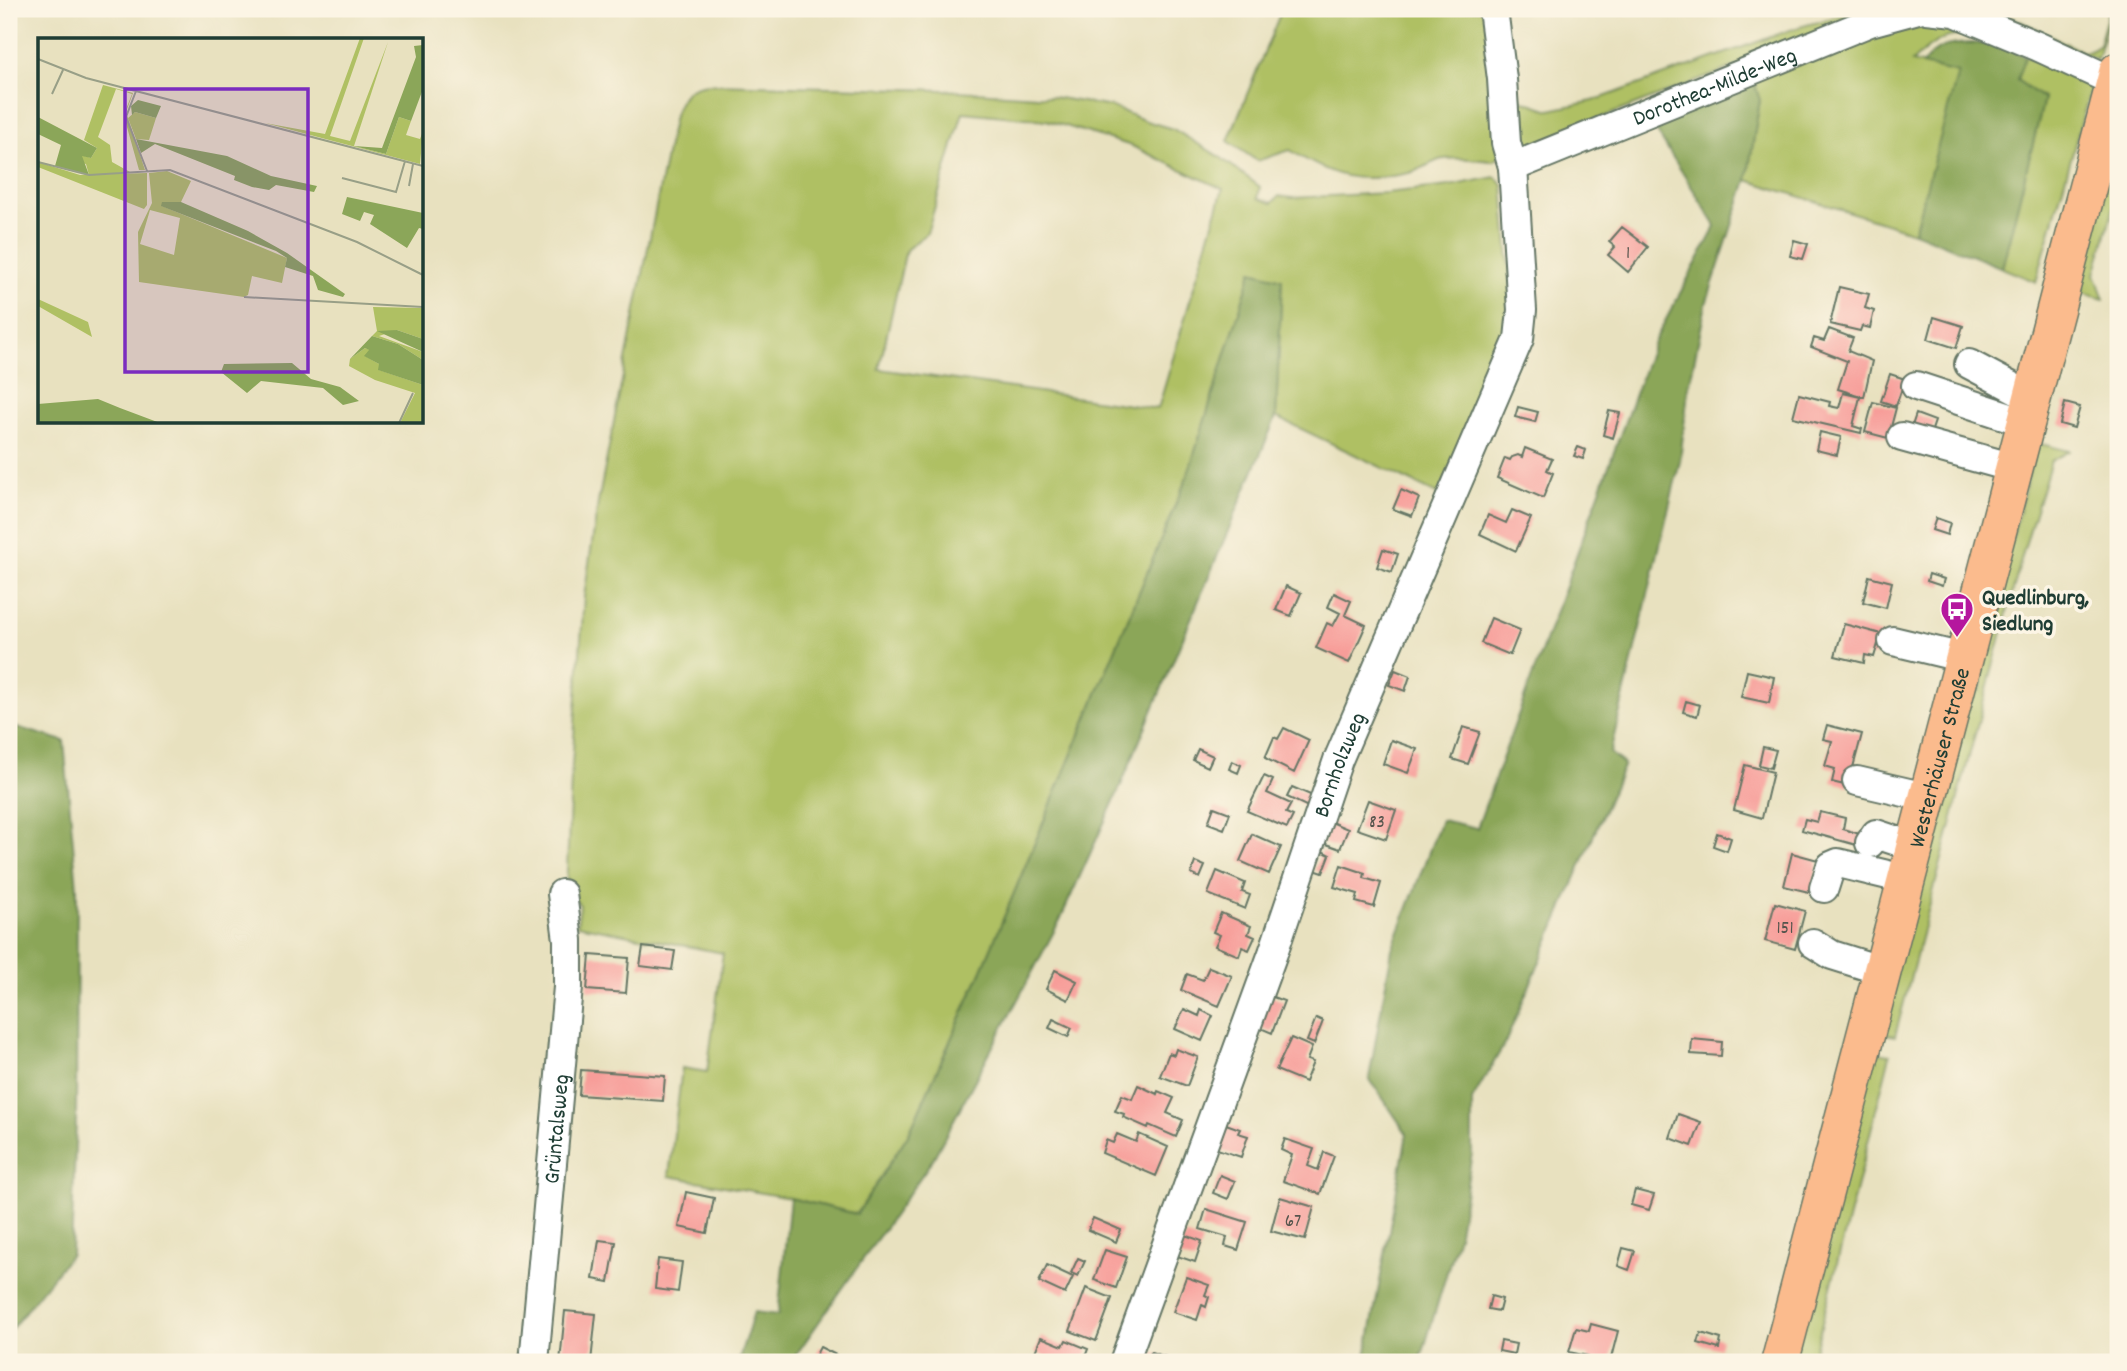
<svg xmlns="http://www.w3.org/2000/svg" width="2127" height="1371" font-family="Dekko,sans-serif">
<rect width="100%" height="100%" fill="#fcf5e5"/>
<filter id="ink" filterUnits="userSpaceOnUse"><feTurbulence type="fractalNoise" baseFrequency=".0143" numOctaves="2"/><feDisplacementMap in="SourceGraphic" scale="14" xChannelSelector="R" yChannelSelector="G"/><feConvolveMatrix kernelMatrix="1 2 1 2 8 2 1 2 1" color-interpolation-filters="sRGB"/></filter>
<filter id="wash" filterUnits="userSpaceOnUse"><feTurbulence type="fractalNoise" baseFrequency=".00686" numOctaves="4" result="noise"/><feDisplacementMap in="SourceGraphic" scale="28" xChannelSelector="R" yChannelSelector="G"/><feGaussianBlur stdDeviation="1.57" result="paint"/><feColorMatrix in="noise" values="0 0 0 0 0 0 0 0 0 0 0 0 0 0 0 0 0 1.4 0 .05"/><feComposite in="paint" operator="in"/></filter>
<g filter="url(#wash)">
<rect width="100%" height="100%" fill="#e8e1bf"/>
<path fill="#afc063" stroke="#677e4c" stroke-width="2" fill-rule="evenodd" d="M 1282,9 L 1486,9 L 1499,157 L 1493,161 C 1478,160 1460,157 1444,159 C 1432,161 1421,170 1409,173 C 1358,184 1334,178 1290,150 L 1257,161 L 1228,141 Z
M 1863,9 L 1886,9 L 1519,149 L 1509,79 L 1521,100 L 1550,110 L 1593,101 L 1796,28 Z
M 1966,9 C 2008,9 2046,34 2083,52 L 2090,51 L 2099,45 L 2109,9 L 2111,9 L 2097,59 Z
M 1907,20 L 1952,23 L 1982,34 C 1944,35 1940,36 1912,62 L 1959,73 L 1914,232 L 1747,180 L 1760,100 L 1752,78 Z
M 2025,56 L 2092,84 L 2036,282 L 2002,268 L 2044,99 L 2016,80 Z
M 711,84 L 943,90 L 1053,97 L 1112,107 L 1146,121 L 1173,129 L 1220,157 L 1260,187 L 1258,198 L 1272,203 L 1279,196 L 1292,198 L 1386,193 L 1449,186 L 1495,177 L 1503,184 L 1513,317 L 1439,495 L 1276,417 L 1282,279 L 1252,271 L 1187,477 L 982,970 L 909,1133 L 857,1214 L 790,1198 L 669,1176 L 682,1068 L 707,1072 L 723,953 L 577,925 L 580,905 L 566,891 L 571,779 L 584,597 L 598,503 L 674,115 C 681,94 688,85 711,84 ZM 963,112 L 1046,120 L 1132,146 L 1223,189 L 1158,409 L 879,369 L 906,250 L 927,233 Z
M 2118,119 L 2118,192 L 2095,274 L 2104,299 L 2071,290 Z
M 2037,443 L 2069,451 L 2051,461 L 2024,549 L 1895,1036 L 1877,1032 L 1973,689 L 1980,691 L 1983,679 L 1976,676 Z
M 1873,1052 L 1890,1055 L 1812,1362 L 1791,1362 Z"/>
<path fill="#8ba659" stroke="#557246" stroke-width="2" d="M 1972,43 L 2000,45 L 2025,56 L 2017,80 L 2044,99 L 2002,268 L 1914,232 L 1958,73 L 1922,65 C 1936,45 1949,44 1972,43 Z
M 1752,78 L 1760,100 L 1747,180 L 1706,304 L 1688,391 L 1680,461 L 1610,753 L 1624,764 L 1505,1043 L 1472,1100 L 1472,1153 L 1459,1232 L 1420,1362 L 1365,1362 L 1407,1134 L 1369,1078 L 1392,949 L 1441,820 L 1477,828 L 1654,342 L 1716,226 L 1650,121 Z
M 1252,271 L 1282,279 L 1276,417 L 1118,792 L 1060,920 L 933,1159 L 791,1362 L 738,1362 L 754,1312 L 778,1315 L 790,1198 L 857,1214 L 909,1133 L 982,970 L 1187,477 Z
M 9,725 L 64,741 L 77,888 L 76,1120 L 71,1254 L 9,1332 Z"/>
<g id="blocks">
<path fill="#f79d99" d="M 1622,227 L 1648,247 L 1628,272 L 1608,255 L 1615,247 L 1609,242 Z
M 1794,240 L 1808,244 L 1803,259 L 1790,256 Z
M 1839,287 L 1869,294 L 1865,308 L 1874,311 L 1870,328 L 1862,326 L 1860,331 L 1830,324 Z
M 1934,317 L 1963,326 L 1956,348 L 1928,339 Z
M 1829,329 L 1853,338 L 1848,351 L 1872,361 L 1864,397 L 1838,389 L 1847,361 L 1811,347 L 1814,338 L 1824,341 Z
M 1890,374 L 1905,379 L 1896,406 L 1881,401 Z
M 1843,393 L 1860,397 L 1853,426 L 1862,429 L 1861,433 L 1793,417 L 1799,394 L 1830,402 L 1829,406 L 1839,408 Z
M 1873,402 L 1896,408 L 1888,438 L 1865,432 Z
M 2065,403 L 2080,407 L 2074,428 L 2060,424 Z
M 1518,407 L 1538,412 L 1535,422 L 1515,417 Z
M 1609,411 L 1620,413 L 1613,438 L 1603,435 Z
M 1916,414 L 1935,421 L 1930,436 L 1911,429 Z
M 1820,432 L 1841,437 L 1837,455 L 1816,450 Z
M 1578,447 L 1586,450 L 1583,459 L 1574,456 Z
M 1525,448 L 1552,459 L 1547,470 L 1553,473 L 1543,498 L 1497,478 L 1505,458 L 1510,460 L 1512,457 L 1518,455 L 1522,457 Z
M 1401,490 L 1419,498 L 1412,516 L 1393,509 Z
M 1512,510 L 1531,518 L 1516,551 L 1480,534 L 1488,515 L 1506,523 Z
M 1936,518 L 1950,523 L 1947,535 L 1932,530 Z
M 1383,549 L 1398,554 L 1392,572 L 1377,567 Z
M 1929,574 L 1944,579 L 1942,586 L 1927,581 Z
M 1869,576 L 1892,582 L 1886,608 L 1863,602 Z
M 1286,586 L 1301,593 L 1291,616 L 1276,610 Z
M 1334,593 L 1351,601 L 1345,615 L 1366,625 L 1349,663 L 1316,648 L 1327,623 L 1333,626 L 1340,613 L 1328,607 Z
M 1491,618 L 1520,630 L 1510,655 L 1481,643 Z
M 1844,624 L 1881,634 L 1874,657 L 1865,655 L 1864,663 L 1835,656 Z
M 1395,670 L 1410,676 L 1405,691 L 1389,685 Z
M 1747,671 L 1774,677 L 1769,703 L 1741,697 Z
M 1686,701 L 1700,705 L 1697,716 L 1683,712 Z
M 1827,725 L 1862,734 L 1848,786 L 1832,782 L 1835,769 L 1825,766 L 1832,741 L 1823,739 Z
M 1463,727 L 1480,732 L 1468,764 L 1452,759 Z
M 1284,728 L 1309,740 L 1294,773 L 1265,758 L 1274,737 L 1278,739 Z
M 1391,740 L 1417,749 L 1408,773 L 1383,764 Z
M 1763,747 L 1776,750 L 1771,768 L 1759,765 Z
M 1198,749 L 1213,756 L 1208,767 L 1193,760 Z
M 1232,761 L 1241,765 L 1238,773 L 1229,769 Z
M 1745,765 L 1773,772 L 1762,818 L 1734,810 Z
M 1264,776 L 1273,780 L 1267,793 L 1291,804 L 1286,813 L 1293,816 L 1287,828 L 1247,811 Z
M 1292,787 L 1315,797 L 1310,808 L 1287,797 Z
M 1368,800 L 1396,810 L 1386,839 L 1357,829 Z
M 1214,807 L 1230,813 L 1224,829 L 1208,823 Z
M 1820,812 L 1845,818 L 1843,829 L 1863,835 L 1860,846 L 1802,830 L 1805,819 L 1817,822 Z
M 1331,822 L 1348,829 L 1340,849 L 1323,843 Z
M 1717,833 L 1731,838 L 1727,851 L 1713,846 Z
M 1252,834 L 1281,847 L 1269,874 L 1240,861 Z
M 1322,851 L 1330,855 L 1323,873 L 1314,870 Z
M 1792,853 L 1818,860 L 1813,893 L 1784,886 Z
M 1195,862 L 1205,866 L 1200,878 L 1191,874 Z
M 1341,865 L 1365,873 L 1364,878 L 1381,883 L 1374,907 L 1356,902 L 1358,894 L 1334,887 Z
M 1217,871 L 1245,883 L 1242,892 L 1250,895 L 1245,909 L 1208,894 Z
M 1775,903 L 1805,911 L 1795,949 L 1765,941 Z
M 1221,913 L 1251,926 L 1248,934 L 1255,937 L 1249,950 L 1242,947 L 1239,956 L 1215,946 L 1220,935 L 1213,932 Z
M 643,947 L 675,951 L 672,970 L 640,966 Z
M 590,955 L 629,958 L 626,993 L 587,990 Z
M 1209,967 L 1232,976 L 1219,1006 L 1181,990 L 1187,974 L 1203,980 Z
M 1055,970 L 1077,981 L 1068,1000 L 1046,989 Z
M 1270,996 L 1284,1001 L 1272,1033 L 1258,1027 Z
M 1184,1009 L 1199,1016 L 1201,1010 L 1213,1016 L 1202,1041 L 1175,1029 Z
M 1316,1018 L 1323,1021 L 1314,1044 L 1307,1041 Z
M 1053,1019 L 1072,1028 L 1068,1037 L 1049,1028 Z
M 1291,1038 L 1312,1047 L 1307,1060 L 1313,1062 L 1305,1082 L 1276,1070 Z
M 1692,1039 L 1722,1042 L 1721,1056 L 1691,1054 Z
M 1176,1049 L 1198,1057 L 1187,1086 L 1160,1076 L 1169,1053 L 1174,1055 Z
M 581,1070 L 665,1076 L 663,1101 L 579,1095 Z
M 1138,1085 L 1157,1094 L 1158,1091 L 1174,1098 L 1167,1113 L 1183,1120 L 1176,1137 L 1149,1125 L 1148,1128 L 1123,1117 L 1124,1114 L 1115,1111 L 1122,1095 L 1132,1099 Z
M 1678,1114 L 1701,1122 L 1692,1146 L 1670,1138 Z
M 1226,1124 L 1240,1129 L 1238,1133 L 1248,1136 L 1241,1157 L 1217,1149 Z
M 1117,1134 L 1136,1142 L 1139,1134 L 1168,1147 L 1156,1176 L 1102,1153 L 1106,1140 L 1113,1143 Z
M 1285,1139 L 1314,1149 L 1308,1166 L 1318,1170 L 1324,1152 L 1334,1156 L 1320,1194 L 1283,1181 L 1292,1155 L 1281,1150 Z
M 1220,1175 L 1235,1181 L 1228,1199 L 1213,1193 Z
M 1635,1190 L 1654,1195 L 1649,1210 L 1631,1205 Z
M 686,1192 L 714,1198 L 707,1233 L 679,1227 Z
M 1280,1197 L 1314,1207 L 1305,1240 L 1271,1231 Z
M 1206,1209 L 1247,1222 L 1238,1250 L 1225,1246 L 1227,1237 L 1200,1229 Z
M 1093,1218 L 1121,1230 L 1116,1242 L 1088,1230 Z
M 1185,1235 L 1202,1241 L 1195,1262 L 1177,1256 Z
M 599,1240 L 616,1242 L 609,1282 L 593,1279 Z
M 1623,1248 L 1635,1251 L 1629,1270 L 1618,1266 Z
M 1105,1250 L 1127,1257 L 1116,1288 L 1094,1280 Z
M 1078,1258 L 1085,1261 L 1078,1276 L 1071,1273 Z
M 658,1259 L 682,1262 L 678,1292 L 655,1289 Z
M 1047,1265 L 1073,1277 L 1065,1294 L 1039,1282 Z
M 1186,1277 L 1209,1285 L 1205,1295 L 1209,1297 L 1206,1307 L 1202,1305 L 1197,1320 L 1173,1312 Z
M 1086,1288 L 1112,1298 L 1096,1341 L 1070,1331 Z
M 1491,1296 L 1502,1299 L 1499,1311 L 1488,1309 Z
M 565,1311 L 596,1314 L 591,1362 L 560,1362 Z
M 1591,1324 L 1618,1331 L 1610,1362 L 1587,1362 L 1588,1356 L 1569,1352 L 1576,1328 L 1589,1331 Z
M 1701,1333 L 1721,1339 L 1719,1349 L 1698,1343 Z
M 1041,1337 L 1063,1346 L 1066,1340 L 1088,1349 L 1083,1362 L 1057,1362 L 1035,1352 Z
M 1501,1341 L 1516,1344 L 1514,1354 L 1499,1351 Z
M 820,1347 L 836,1355 L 832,1362 L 812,1362 Z
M 1151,1352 L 1182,1362 L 1148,1362 Z"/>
</g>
</g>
<g filter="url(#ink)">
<use href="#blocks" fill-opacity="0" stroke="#657665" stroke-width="2"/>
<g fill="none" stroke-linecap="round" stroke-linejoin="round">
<defs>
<g id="minor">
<path d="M 1927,9 L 1955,12 L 2037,46 L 2115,82"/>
<path id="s1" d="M 1513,167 L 1870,22 L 1918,9"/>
<path d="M 1969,364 L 2033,398"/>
<path d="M 1916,386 L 2010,417 L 2025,424"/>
<path d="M 1902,437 L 2014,468"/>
<path d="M 1893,641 L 1964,658"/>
<path d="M 1857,781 L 1913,794 L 1927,800"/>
<path d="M 1870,843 L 1876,834 L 1900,842 L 1914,849"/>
<path d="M 1824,888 L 1831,866 L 1838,863 L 1892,876 L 1906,882"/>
<path d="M 1813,943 L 1832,955 L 1883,971"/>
<path id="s2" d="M 534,1362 L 568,987 L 568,940 L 562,894"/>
<path id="s3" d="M 1124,1362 L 1273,953 L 1338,760 L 1519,339 L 1522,310 L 1513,167 L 1506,143 L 1502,79 L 1493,9"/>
</g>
<g id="major">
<path id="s4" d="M 1780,1362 L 2118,71"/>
</g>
</defs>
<use href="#minor" stroke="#657665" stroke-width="32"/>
<use href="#major" stroke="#657665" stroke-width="40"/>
<use href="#minor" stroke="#fff" stroke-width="28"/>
<use href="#major" stroke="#fbbb8d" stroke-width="37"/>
</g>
</g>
<defs>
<symbol id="bus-pin" viewBox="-11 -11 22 30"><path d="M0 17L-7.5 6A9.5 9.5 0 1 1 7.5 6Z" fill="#b5179e" stroke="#fcf5e5"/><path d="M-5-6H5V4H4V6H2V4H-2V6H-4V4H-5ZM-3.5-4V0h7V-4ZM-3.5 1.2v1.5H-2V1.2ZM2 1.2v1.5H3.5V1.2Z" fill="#fff"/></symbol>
</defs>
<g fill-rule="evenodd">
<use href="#bus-pin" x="1938" y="590" width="38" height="52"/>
</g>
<g text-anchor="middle" stroke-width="7" stroke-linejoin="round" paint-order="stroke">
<g font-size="19" fill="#55554d">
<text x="1628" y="258">1</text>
<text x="1377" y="827">83</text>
<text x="1785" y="933">151</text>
<text x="1293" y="1226">67</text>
</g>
<g font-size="23" fill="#1f3d34" stroke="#fcf5e5">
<text dy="8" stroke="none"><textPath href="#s1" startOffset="217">Dorothea-Milde-Weg</textPath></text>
<text dy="8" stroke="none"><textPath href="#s4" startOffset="625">Westerhäuser Straße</textPath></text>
<text dy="8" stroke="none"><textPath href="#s3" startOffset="635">Bornholzweg</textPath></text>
<text dy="8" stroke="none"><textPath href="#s2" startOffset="234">Grüntalsweg</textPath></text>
</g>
<g font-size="23" font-weight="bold" fill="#1f3d34" stroke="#fcf5e5" text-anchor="start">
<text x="1982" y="604">Quedlinburg,<tspan x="1982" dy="26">Siedlung</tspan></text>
</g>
</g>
<g transform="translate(38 38)">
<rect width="385" height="385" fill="#e8e1bf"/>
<path d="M 322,0 L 326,0 L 292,98 L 312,103 L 350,4 L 316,108 L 348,116 L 361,79 L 373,83 L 368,97 L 382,101 L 385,93 L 382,126 L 227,85 L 287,96 ZM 65,47 L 95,55 L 88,74 L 107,132 L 101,132 L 87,82 L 87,74 L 94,56 L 78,51 L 60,99 L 72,107 L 74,124 L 92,134 L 51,137 L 48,126 L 43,125 L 44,117 L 53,120 L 59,110 L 46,102 ZM 97,74 L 118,80 L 111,102 L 98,101 L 90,80 ZM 0,124 L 42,137 L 109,135 L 109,167 L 106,171 L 0,129 ZM 129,133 L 153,143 L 143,164 L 125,164 L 124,168 L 249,220 L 244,245 L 214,238 L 210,257 L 206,259 L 101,244 L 100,194 L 114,165 L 111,135 ZM 112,172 L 142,180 L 136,217 L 102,206 ZM 0,261 L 50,284 L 54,299 L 0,268 ZM 335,269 L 385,270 L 385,301 L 359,292 L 341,298 L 385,314 L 385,322 L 360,306 L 334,298 L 339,293 ZM 327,310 L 332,312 L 327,318 L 341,326 L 341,332 L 385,347 L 385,385 L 362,385 L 377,355 L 337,342 L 311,328 L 312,321 Z" fill="#afc063" fill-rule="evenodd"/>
<path d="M 385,7 L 385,51 L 373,83 L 361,79 L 348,116 L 316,108 L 344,110 L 378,19 L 376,8 ZM 100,62 L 123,68 L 118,80 L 97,74 L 94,77 L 93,68 ZM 0,79 L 59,110 L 53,120 L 44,118 L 51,137 L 17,128 L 23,107 L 0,96 ZM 98,101 L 189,118 L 233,138 L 279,148 L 276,154 L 238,147 L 231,152 L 214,149 L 196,142 L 197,138 L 117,106 L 103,115 ZM 309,159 L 385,175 L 385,191 L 381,190 L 369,210 L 332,186 L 336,177 L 326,174 L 322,183 L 304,176 ZM 124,164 L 143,164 L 210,193 L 249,215 L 307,256 L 305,259 L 280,252 L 275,238 L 247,229 L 249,220 L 238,213 L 123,168 ZM 359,292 L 385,301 L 385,314 L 339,293 ZM 334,298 L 360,306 L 385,322 L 385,347 L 340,332 L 341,326 L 326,318 L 331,312 L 327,310 L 312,321 ZM 254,325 L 273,341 L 302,349 L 321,363 L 305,367 L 285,350 L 223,343 L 209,355 L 183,334 L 186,326 ZM 60,361 L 82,370 L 122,385 L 0,384 L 0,366 Z" fill="#8ba659"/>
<path fill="none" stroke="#989f87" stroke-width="2" d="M 0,21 L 48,40 L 385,128M 98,53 L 88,79 L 109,133M 14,56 L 25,32M 0,124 L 51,137 L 132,132 L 319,204 L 385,237M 304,140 L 358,154 L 367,123M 371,148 L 375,126M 206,259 L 385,269M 361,385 L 375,355"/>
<path fill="#7b2cbf" fill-opacity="0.15" stroke="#7b2cbf" stroke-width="3.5" d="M 87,51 L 270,51 L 270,334 L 87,334 Z"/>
<rect width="385" height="385" fill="none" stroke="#1f3d34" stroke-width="3.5"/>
</g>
<rect width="2127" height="1371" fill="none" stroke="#fcf5e5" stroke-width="35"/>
</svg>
